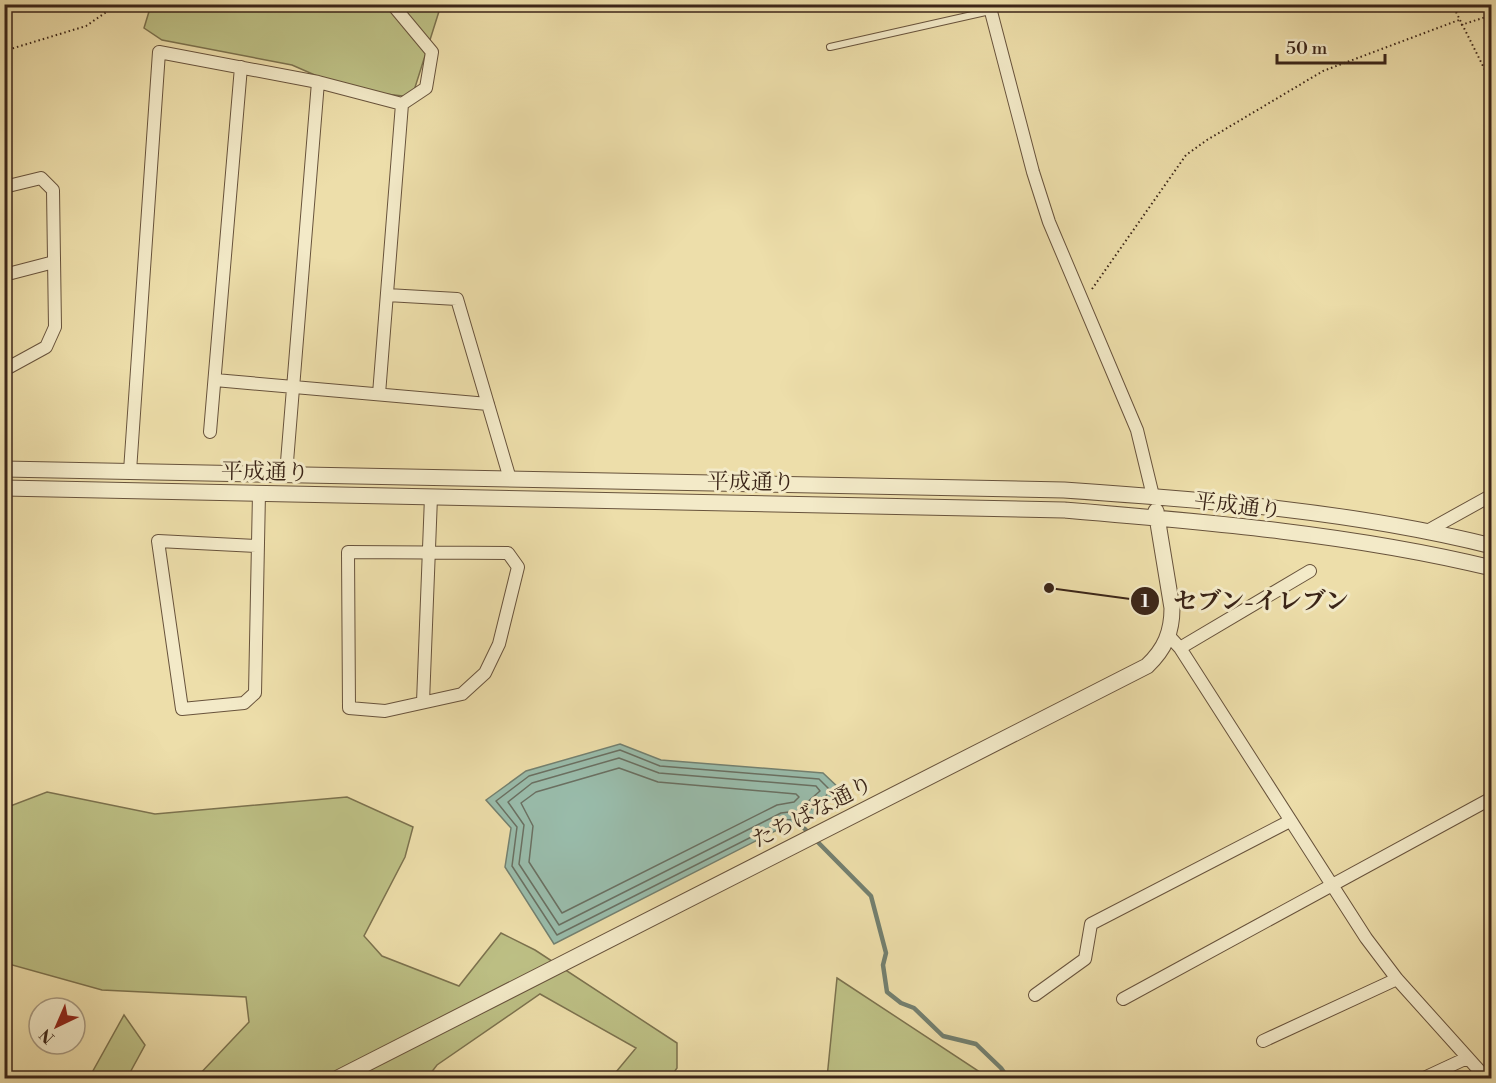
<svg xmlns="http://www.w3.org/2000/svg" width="1496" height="1083" font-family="'Libre Bodoni','Noto Serif JP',serif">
<rect width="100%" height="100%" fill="#eddeaa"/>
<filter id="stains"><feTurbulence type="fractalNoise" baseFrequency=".00333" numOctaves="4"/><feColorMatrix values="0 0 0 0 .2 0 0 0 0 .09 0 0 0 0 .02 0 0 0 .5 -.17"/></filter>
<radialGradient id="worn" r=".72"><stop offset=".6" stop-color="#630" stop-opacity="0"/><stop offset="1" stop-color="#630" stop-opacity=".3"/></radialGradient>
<path fill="#bdc085" stroke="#7c724e" stroke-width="1.5" d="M 151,5 L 441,5 L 412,97 L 349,90 L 292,65 L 162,40 L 144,28 Z
M 47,792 L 155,814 L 347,797 L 413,827 L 405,857 L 364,936 L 382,956 L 459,986 L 501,933 L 535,950 L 677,1043 L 677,1068 L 670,1078 L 611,1078 L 636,1048 L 540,994 L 437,1065 L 427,1078 L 196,1078 L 249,1022 L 246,997 L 102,990 L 5,963 L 5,808 Z
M 837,978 L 989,1078 L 827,1078 Z
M 124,1015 L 145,1045 L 127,1078 L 89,1078 Z"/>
<path fill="#99bcab" stroke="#738070" stroke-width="1.5" d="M 620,744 L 661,760 L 823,773 L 842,791 L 801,825 L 787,825 L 554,944 L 505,867 L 511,828 L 486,800 L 526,771 Z"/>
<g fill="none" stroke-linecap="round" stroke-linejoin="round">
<path stroke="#6a7062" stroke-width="1.5" d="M 620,750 L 660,766 L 819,779 L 831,791 L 800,819 L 785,820 L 557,935 L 512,866 L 517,827 L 496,801 L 529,776 Z
M 619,758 L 659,773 L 816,786 L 820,791 L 797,811 L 781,813 L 559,925 L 519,864 L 524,825 L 508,802 L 532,783 Z
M 619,768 L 658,782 L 796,794 L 799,797 L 794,802 L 777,805 L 562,913 L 529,862 L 533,826 L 521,803 L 536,792 Z"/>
<path stroke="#738070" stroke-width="4.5" d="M 797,821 L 871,896 L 886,953 L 883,965 L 887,992 L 901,1003 L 914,1008 L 943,1036 L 976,1044 L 1001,1068 L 1008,1078"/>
<defs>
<path id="service" d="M 830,47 L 990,11"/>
<path id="minor" d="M 392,4 L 432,52 L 426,88 L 402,104
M 989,4 L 1033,172 L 1049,222 L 1137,430 L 1153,496
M 4,187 L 41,178 L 53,190 L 55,327 L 46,347 L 4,370
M 4,275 L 54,262
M 387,295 L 457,299 L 510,479
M 215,380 L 488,404
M 210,432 L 241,67
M 130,471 L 159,52 L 318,82 L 402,104 L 379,394
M 286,474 L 318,82
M 1429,530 L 1492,495
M 258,546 L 158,541 L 182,709 L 244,703 L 255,693 L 259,493
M 348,552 L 508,553 L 518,567 L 499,644 L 485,673 L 462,694 L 385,711 L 349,708 Z
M 1169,636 L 1180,648 L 1366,938 L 1397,979 L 1486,1078
M 1180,648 L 1310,571
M 423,702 L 431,497
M 1035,995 L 1085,959 L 1091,924 L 1290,821
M 1123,999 L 1492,798
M 1263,1041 L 1397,979
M 1424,1078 L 1467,1058"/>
<path id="tertiary" d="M 4,469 L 1064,490 C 1207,500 1352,511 1492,546
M 4,488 L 1064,510 C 1207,522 1352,534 1492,568
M 338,1078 L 1147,666 C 1165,649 1172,632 1172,608 L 1156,511"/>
</defs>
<use href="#service" stroke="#68533c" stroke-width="8"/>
<use href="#minor" stroke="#68533c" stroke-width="14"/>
<use href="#tertiary" stroke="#68533c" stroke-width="17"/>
<path stroke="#3b2518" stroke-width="2" stroke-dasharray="1.5 3" stroke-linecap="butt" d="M 1452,4 L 1492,84
M 1461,25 L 1492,15
M 4,51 L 86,26 L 118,4
M 1092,289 L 1186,155 L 1207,140 L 1323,71 L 1459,20"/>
<use href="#service" stroke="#f3eac8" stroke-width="6"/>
<use href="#minor" stroke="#f3eac8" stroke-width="12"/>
<use href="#tertiary" stroke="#f3eac8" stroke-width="15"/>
</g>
<g text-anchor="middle" stroke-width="6" stroke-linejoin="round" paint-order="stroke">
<g font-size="22" fill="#3b2518" stroke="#f3eac8">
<text transform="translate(265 471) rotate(1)" y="8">平成通り</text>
<text transform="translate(751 481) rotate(1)" y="8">平成通り</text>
<text transform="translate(1238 505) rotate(7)" y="8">平成通り</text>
<text transform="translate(812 811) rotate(-27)" y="8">たちばな通り</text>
</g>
</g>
<path fill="none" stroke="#3b2518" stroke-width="2" d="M1049 588L1145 601"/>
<g fill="#3b2518" stroke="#f3eac8" stroke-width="2">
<circle cx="1049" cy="588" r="6"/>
<circle cx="1145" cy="601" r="15"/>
</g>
<g font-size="18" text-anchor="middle" font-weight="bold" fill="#fff">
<text x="1145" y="607">1</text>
</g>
<g font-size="24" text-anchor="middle" font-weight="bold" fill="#3b2518" stroke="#f3eac8" stroke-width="6" stroke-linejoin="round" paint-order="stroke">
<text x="1261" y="609">セブン-イレブン</text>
</g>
<rect width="1496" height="1083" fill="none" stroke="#eddeaa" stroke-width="24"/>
<rect x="6" y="6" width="1484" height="1071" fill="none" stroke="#3b2518" stroke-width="3"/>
<rect x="12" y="12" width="1472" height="1059" fill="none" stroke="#3b2518" stroke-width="1.5"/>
<g transform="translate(57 1026) rotate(224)"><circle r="28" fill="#f3eac8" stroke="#a99b82" stroke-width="1.5"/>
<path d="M0-4.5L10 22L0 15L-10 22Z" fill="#8f2418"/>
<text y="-9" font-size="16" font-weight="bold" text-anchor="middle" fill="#3b2518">N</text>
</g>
<path d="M1277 54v9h108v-9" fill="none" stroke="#3b2518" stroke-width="3"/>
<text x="1286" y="54" font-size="18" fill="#3b2518" stroke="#f3eac8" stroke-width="4.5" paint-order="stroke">50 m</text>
<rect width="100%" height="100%" filter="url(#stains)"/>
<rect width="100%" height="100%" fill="url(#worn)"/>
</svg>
